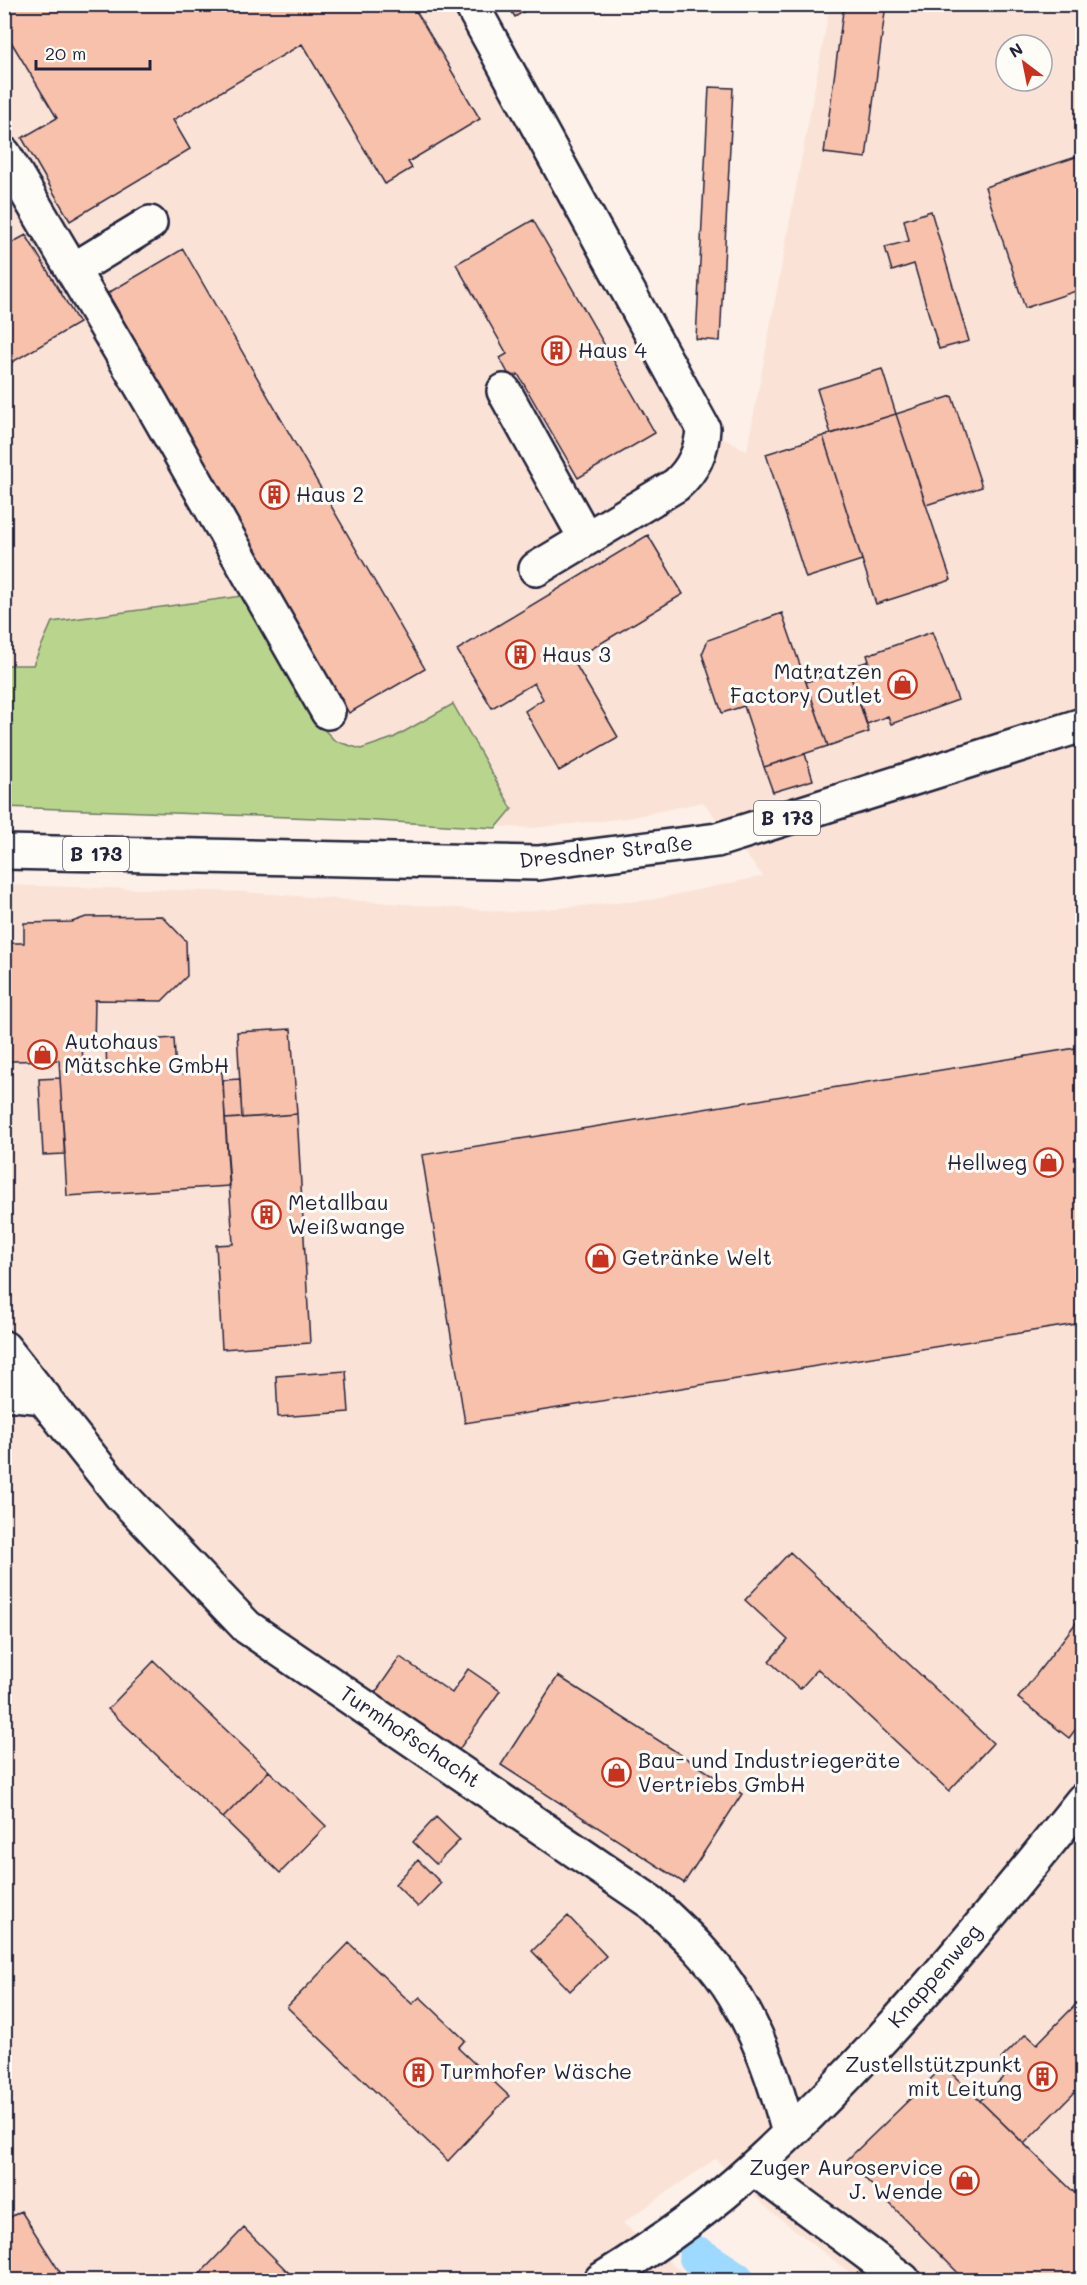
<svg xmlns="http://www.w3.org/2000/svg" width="1087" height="2285" font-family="Mali,sans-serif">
<rect width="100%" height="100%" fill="#fcf0e8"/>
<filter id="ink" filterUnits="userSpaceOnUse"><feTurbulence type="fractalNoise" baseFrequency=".0167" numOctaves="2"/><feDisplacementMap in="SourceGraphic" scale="12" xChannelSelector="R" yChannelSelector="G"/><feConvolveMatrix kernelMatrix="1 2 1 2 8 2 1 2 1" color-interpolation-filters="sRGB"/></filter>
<g filter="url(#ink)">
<path fill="#fbe2d6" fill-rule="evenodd" d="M 5,5 L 471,5 L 703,428 L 747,451 L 830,5 L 1082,5 L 1082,2280 L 859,2280 L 768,2209 L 715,2159 L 623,2223 L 692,2280 L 5,2280 L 5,885 L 244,892 L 511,912 L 650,900 L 763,876 L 703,802 L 628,818 L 532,828 L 344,819 L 5,807 ZM 1006,45 L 1042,45 L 1042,81 L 1006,81 Z"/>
<path fill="#b9d58d" stroke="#6e7c64" stroke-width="1.5" d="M 242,596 L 318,723 L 335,741 L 361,749 L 393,738 L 453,704 L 512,809 L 496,828 L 344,819 L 5,807 L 5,665 L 33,665 L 52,622 Z"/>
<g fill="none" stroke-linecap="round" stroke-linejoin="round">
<path stroke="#9ed9ff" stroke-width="39" d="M 698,2256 L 735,2280"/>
</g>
<path fill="#f8c1ac" stroke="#22223b" stroke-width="1.5" d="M 10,4 L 412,4 L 480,119 L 408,162 L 412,168 L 385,184 L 302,44 L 173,120 L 190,149 L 70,221 L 22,138 L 57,118 L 4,30 L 4,8 Z
M 507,4 L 536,4 L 515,17 Z
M 844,4 L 886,4 L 866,158 L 824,153 Z
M 709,87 L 733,88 L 720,341 L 696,339 Z
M 1082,155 L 1082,289 L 1025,308 L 985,187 Z
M 931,211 L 969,341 L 939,349 L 914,264 L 892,271 L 885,247 L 909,241 L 904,220 Z
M 533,220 L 655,433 L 578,478 L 518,374 L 511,379 L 500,358 L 507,354 L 456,264 Z
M 26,235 L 79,323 L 4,367 L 4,247 Z
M 183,249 L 425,669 L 349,713 L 292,614 L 284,619 L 269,592 L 277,587 L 170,401 L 162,406 L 150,384 L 157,380 L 108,293 Z
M 882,369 L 896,414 L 831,434 L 817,389 Z
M 952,396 L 982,487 L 926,505 L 896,414 Z
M 896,414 L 951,580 L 876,604 L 823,436 Z
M 823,436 L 862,560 L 806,578 L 766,454 Z
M 648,535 L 683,594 L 573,660 L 618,737 L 559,771 L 525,711 L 543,699 L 534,683 L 492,708 L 457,650 Z
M 782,613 L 828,746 L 764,767 L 744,706 L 722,713 L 702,654 L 708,640 Z
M 932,632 L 958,700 L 891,724 L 888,716 L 867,724 L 848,668 L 869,661 L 867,655 Z
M 848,668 L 869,732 L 828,746 L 806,682 Z
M 805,754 L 813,780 L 773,792 L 764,767 Z
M 162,916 L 186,941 L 187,976 L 162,1001 L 95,1000 L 94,1047 L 82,1047 L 84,1075 L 107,1075 L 106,1043 L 174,1038 L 176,1074 L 222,1072 L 230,1186 L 67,1196 L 59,1060 L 12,1061 L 4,1063 L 4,943 L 24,943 L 24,923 L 72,922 L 86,917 Z
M 291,1029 L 297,1114 L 242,1118 L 237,1032 Z
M 1082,1047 L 1082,1323 L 465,1423 L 422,1155 Z
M 60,1078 L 65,1154 L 43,1155 L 39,1079 Z
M 240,1079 L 242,1118 L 225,1119 L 223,1080 Z
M 297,1114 L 310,1343 L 222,1349 L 216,1245 L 233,1244 L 225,1119 Z
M 346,1371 L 349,1412 L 278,1417 L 276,1376 Z
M 790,1552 L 993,1743 L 949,1791 L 818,1669 L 800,1689 L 769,1661 L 788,1640 L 745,1600 Z
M 1082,1615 L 1082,1721 L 1069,1738 L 1018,1698 Z
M 400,1657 L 452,1693 L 468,1669 L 500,1691 L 458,1751 L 375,1693 Z
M 154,1661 L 269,1771 L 223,1818 L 108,1709 Z
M 558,1676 L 742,1794 L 684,1883 L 501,1765 Z
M 269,1771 L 326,1826 L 280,1873 L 223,1818 Z
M 436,1817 L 460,1840 L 436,1864 L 413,1842 Z
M 418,1860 L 441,1883 L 418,1907 L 395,1884 Z
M 568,1916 L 606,1956 L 570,1991 L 532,1951 Z
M 349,1943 L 412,2004 L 420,1997 L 465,2040 L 458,2048 L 509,2096 L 448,2161 L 287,2007 Z
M 1082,1998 L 1082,2085 L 1024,2144 L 980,2101 L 1011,2069 L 1001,2059 L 1026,2034 L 1037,2044 Z
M 944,2066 L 1082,2200 L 1082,2280 L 965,2280 L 847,2160 Z
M 21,2211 L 65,2280 L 5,2280 L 4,2221 Z
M 244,2228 L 296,2280 L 194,2280 Z"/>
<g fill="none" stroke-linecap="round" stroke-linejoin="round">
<defs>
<path id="minor" d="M 471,4 L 703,428 C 702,451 693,470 676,485 L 536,569
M 4,154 L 150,401 L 328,712
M 73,270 L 150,223
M 504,391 L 586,539
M 4,1348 L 120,1494 L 247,1627 L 652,1903 C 682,1931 714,1960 735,1996 C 761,2039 776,2085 789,2133
M 4,1393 L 44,1397
M 753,2168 L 903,2280
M 601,2280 C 654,2247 708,2210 754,2167 C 875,2056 980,1929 1082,1801"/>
<path id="major" d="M 4,852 L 538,863 L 717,840 L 1082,725"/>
</defs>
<use href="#minor" stroke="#22223b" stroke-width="38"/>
<use href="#major" stroke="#22223b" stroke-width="38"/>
<use href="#minor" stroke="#fdfcf7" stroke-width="33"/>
<use href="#major" stroke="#fdfcf7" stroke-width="33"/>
</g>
</g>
<defs>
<symbol id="building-ring" viewBox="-11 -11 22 22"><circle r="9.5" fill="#fdfcf7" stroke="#c8321e" stroke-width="1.5"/><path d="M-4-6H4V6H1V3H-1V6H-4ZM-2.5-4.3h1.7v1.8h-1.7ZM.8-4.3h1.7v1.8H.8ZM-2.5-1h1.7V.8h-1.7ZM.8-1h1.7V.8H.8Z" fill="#c8321e"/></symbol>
<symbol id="shop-ring" viewBox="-11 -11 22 22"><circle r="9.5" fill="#fdfcf7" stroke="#c8321e" stroke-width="1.5"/><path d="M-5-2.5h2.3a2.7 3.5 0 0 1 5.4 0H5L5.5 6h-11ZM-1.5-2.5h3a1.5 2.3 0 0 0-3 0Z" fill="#c8321e"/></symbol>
</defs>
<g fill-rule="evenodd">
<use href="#building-ring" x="540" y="334" width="33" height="33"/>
<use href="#building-ring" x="258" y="478" width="33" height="33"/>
<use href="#building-ring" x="504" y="638" width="33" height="33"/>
<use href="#shop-ring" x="886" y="668" width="33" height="33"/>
<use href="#shop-ring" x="26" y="1038" width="33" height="33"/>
<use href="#shop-ring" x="1032" y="1146" width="33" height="33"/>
<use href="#building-ring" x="250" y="1198" width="33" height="33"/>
<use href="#shop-ring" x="584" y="1242" width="33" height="33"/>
<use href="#shop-ring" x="600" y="1756" width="33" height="33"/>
<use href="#building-ring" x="402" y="2056" width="33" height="33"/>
<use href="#building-ring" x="1026" y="2060" width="33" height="33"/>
<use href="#shop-ring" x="948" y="2164" width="33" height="33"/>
</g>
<g text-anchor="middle" stroke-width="6" stroke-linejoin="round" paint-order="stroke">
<g fill="#fdfcf7" stroke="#646373" stroke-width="1.5">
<rect x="754" y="801" width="66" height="34" rx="4.5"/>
<rect x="63" y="837" width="66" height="34" rx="4.5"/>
</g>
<g font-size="20" font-weight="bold" fill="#22223b">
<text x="787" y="825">B 173</text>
<text x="96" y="861">B 173</text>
</g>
<g font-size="21" fill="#22223b" stroke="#fdfcf7" text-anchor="start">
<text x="578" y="358">Haus 4</text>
<text x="296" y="502">Haus 2</text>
<text x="542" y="662">Haus 3</text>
<text x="882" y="679" text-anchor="end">Matratzen<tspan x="882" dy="24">Factory Outlet</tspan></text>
<text x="64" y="1049">Autohaus<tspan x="64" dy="24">Mätschke GmbH</tspan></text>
<text x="1027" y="1170" text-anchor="end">Hellweg</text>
<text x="288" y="1210">Metallbau<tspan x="288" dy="24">Weißwange</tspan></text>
<text x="622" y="1265">Getränke Welt</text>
<text x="638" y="1768">Bau- und Industriegeräte<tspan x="638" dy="24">Vertriebs GmbH</tspan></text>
<text x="1022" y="2072" text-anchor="end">Zustellstützpunkt<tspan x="1022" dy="24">mit Leitung</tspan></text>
<text x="440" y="2079">Turmhofer Wäsche</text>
<text x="943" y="2175" text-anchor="end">Zuger Auroservice<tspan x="943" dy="24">J. Wende</tspan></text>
</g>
<g font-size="21" fill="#22223b" stroke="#fdfcf7">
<text transform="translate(606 852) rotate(-6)" y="7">Dresdner Straße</text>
<text transform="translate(410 1737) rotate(34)" y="7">Turmhofschacht</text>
<text transform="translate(935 1976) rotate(-49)" y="7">Knappenweg</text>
</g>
</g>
<rect width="1087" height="2285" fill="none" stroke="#fdfcf7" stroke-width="24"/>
<rect x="12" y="12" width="1063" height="2261" fill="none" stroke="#22223b" stroke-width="2" filter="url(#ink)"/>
<g transform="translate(1024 63) rotate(328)"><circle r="28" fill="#fdfcf7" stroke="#a5a5ac" stroke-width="1.5"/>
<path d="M0-4.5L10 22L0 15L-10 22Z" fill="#c8321e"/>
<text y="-9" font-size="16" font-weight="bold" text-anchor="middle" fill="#22223b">N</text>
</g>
<path d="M36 60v9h114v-9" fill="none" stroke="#22223b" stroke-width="3"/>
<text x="45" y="60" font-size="18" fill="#22223b" stroke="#fdfcf7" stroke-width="4.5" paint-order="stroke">20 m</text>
</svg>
